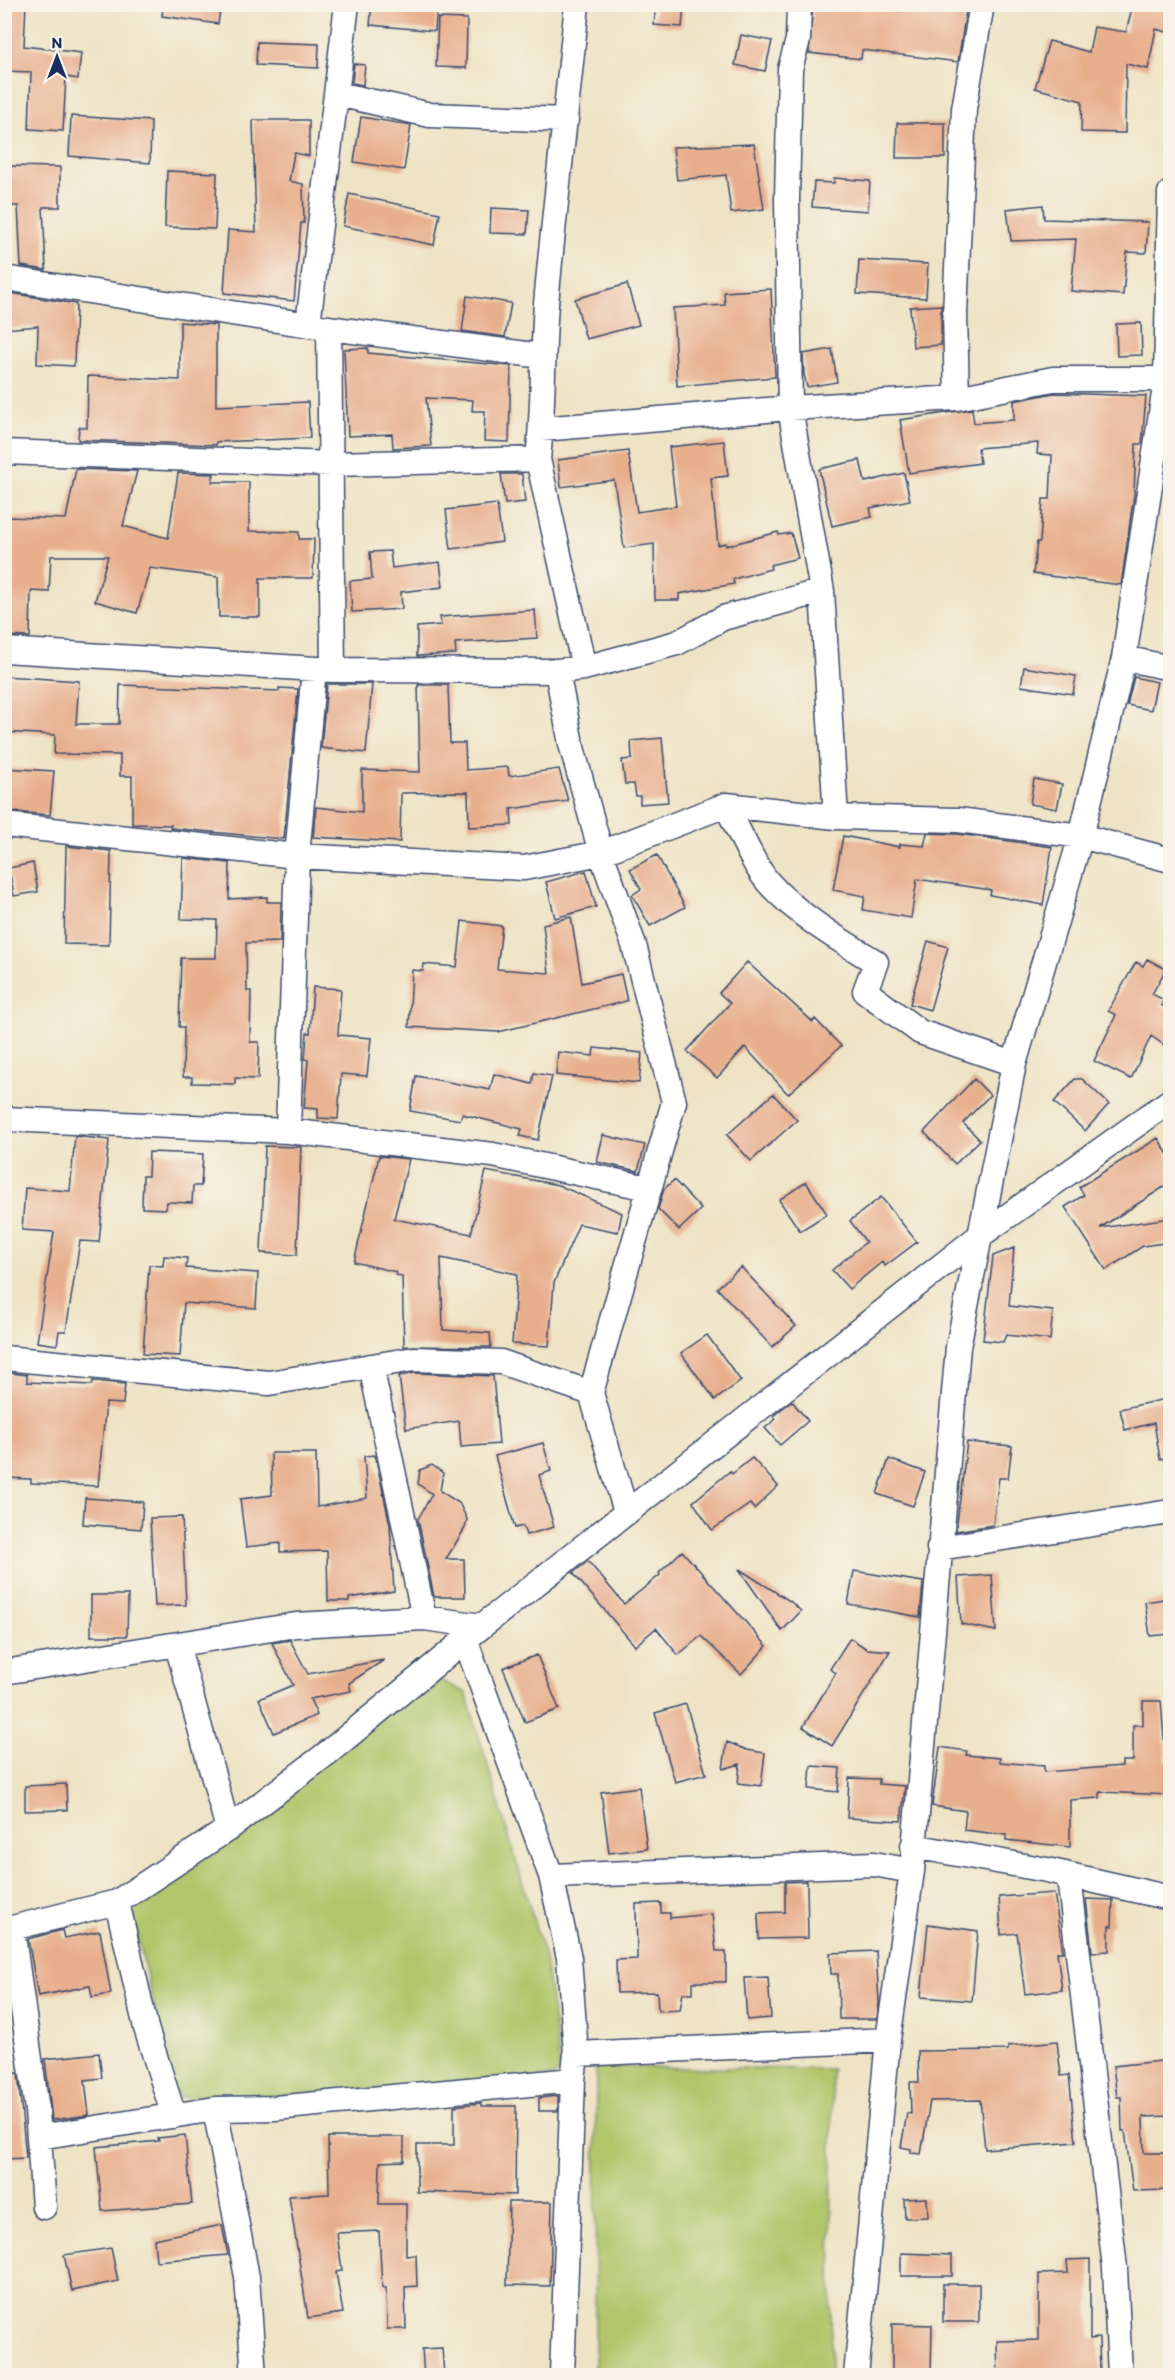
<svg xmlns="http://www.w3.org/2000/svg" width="1175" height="2380" font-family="Itim,sans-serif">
<rect width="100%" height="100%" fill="#f7f3e8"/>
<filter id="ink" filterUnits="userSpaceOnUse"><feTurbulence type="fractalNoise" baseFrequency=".0167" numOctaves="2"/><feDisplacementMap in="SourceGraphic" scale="12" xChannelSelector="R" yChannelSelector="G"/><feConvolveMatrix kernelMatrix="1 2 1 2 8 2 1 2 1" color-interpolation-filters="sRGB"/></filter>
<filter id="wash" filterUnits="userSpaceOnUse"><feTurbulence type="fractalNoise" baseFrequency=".008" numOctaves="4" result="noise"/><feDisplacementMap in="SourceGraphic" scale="24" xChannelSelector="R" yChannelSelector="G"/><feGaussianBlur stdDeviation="1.35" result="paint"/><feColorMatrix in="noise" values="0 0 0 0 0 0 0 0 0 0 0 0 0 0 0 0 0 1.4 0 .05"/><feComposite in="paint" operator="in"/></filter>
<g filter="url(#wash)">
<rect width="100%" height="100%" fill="#eee3c5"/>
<path fill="#b1c66a" stroke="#667a64" stroke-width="1.5" d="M 434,1677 L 466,1693 L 545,1958 L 560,2068 L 556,2076 L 265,2097 L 179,2097 L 172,2083 L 130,1904 Z
M 596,2067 L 832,2069 L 831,2375 L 595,2375 Z"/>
<g id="blocks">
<path fill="#e8af8d" d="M 4,4 L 26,4 L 24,46 L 81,53 L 78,79 L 66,77 L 63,131 L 29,129 L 31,72 L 4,71 Z
M 163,4 L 221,4 L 218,24 L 162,16 Z
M 372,4 L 437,4 L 435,31 L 370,25 Z
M 656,4 L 684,4 L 682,27 L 654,25 Z
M 813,4 L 902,11 L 902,4 L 967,4 L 958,62 L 862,50 L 861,59 L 809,53 Z
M 1133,4 L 1170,4 L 1170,33 L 1156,29 L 1148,69 L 1126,64 L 1125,133 L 1081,132 L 1082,101 L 1035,88 L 1049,41 L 1089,52 L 1094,27 L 1126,32 Z
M 438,18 L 467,19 L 466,68 L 436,67 Z
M 741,35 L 772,41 L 765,71 L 735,65 Z
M 257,42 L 319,44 L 318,68 L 256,65 Z
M 354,64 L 365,65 L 363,85 L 352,83 Z
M 71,116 L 151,121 L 150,163 L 69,156 Z
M 361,117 L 411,125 L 404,170 L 354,162 Z
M 253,120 L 309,120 L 309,156 L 294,153 L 289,181 L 303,184 L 304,223 L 301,223 L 294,301 L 224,293 L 228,230 L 256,232 Z
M 897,123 L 945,123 L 945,158 L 896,158 Z
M 754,144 L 764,209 L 731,213 L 726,175 L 677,180 L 673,147 Z
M 4,166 L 60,167 L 60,207 L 43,207 L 46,270 L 21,266 L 18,206 L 4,206 Z
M 167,171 L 217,173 L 215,229 L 165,227 Z
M 834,178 L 870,181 L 868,211 L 812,207 L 814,182 L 834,183 Z
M 349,194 L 440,213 L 434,245 L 343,226 Z
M 1043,205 L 1044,219 L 1148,222 L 1146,253 L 1127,252 L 1123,295 L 1071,291 L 1076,239 L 1011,241 L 1007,209 Z
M 491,208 L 529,210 L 527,234 L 490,233 Z
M 859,260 L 928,264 L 926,298 L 857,294 Z
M 627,284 L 639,325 L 586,339 L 575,299 Z
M 771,289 L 775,377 L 677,386 L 673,308 L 725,305 L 724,292 Z
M 4,292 L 76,304 L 74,366 L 37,364 L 38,326 L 4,329 Z
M 467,296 L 511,303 L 505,337 L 462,331 Z
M 941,305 L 941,345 L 913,347 L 910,307 Z
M 180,322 L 216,325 L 216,406 L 308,402 L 310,438 L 216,442 L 216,445 L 78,440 L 79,427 L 87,428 L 88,376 L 180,380 Z
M 1141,323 L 1142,355 L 1117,356 L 1116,324 Z
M 368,348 L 368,353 L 511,366 L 509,442 L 484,441 L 485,411 L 472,411 L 473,400 L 426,398 L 431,446 L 393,448 L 392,434 L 348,436 L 344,349 Z
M 832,349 L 837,382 L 807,387 L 804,375 L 803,354 Z
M 1054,393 L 1146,396 L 1142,444 L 1136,444 L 1134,494 L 1121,585 L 1033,574 L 1037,542 L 1040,542 L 1043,499 L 1050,499 L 1052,455 L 1037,454 L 1038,443 L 978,448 L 980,463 L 909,473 L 900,420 L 972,409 L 974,423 L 1014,420 L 1014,401 Z
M 724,441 L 728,476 L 711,478 L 718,545 L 726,543 L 726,546 L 778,532 L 779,535 L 791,533 L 798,558 L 770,565 L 771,569 L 733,579 L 734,584 L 679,594 L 679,600 L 655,600 L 654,544 L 624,548 L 614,480 L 561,487 L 558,460 L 628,451 L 637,512 L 676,506 L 669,447 Z
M 860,460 L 865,482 L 904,473 L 910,500 L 870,508 L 872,517 L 832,526 L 819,469 Z
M 76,469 L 137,471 L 123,526 L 168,538 L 178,473 L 214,474 L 212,482 L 249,482 L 249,531 L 299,532 L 299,539 L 314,539 L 313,578 L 260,578 L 260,617 L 219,617 L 218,577 L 150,568 L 137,613 L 95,601 L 108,556 L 51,556 L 49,592 L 31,591 L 30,637 L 4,636 L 7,517 L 66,519 Z
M 501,474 L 522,474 L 525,502 L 505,504 Z
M 497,504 L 502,542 L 451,549 L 446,510 Z
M 390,551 L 392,568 L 440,562 L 443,587 L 401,592 L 402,609 L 352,612 L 350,581 L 372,579 L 370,552 Z
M 535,610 L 537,638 L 455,643 L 456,654 L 417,656 L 417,627 L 441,625 L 440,617 Z
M 1024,667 L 1076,676 L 1073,694 L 1021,686 Z
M 4,676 L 79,681 L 76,724 L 119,724 L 120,685 L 279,691 L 279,688 L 298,689 L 284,839 L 170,828 L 171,825 L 132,824 L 132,776 L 120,776 L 120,755 L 54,754 L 55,735 L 4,732 Z
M 1134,677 L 1157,682 L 1151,710 L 1127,705 Z
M 327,684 L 372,684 L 366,753 L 321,748 Z
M 418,685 L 448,685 L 450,743 L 465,743 L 466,770 L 508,767 L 509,776 L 559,769 L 568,801 L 511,809 L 512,825 L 469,827 L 468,792 L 401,793 L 400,842 L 313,837 L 316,807 L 362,812 L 362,770 L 420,772 Z
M 662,738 L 668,802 L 640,804 L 640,796 L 636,796 L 634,784 L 625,784 L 622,760 L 632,759 L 631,741 Z
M 4,768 L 54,771 L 50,815 L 4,811 Z
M 1034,779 L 1062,784 L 1057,809 L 1030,804 Z
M 927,833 L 957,834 L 1052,847 L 1043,905 L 990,895 L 991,890 L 917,879 L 911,918 L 863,910 L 865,896 L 833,890 L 843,836 L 900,847 L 900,844 L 924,846 Z
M 66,846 L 111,851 L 109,945 L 64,944 Z
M 657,855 L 685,907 L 650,926 L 632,895 L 641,889 L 630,869 Z
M 183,858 L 230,863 L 229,899 L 267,897 L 267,902 L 281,902 L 280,942 L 246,943 L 247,991 L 251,991 L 250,1042 L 259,1042 L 258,1079 L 235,1078 L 235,1084 L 192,1083 L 192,1077 L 183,1077 L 184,1027 L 179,1027 L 181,958 L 216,958 L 217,920 L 181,919 Z
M 33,863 L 38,892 L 14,896 L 9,868 Z
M 586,871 L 596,907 L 555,918 L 546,882 Z
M 571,917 L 582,983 L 621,974 L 627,1001 L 498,1032 L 409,1027 L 412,970 L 423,971 L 424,964 L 457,967 L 462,921 L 502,926 L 497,969 L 549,973 L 543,924 Z
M 928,941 L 948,947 L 930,1010 L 910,1004 Z
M 1147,959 L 1166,969 L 1152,994 L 1164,1000 L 1161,1005 L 1170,1010 L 1170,1049 L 1151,1036 L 1131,1079 L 1094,1061 L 1116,1015 L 1108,1011 L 1136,962 L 1143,966 Z
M 747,962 L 813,1022 L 815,1019 L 841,1046 L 788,1094 L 745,1047 L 717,1078 L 687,1051 L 730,1003 L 719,993 Z
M 313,987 L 341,989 L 338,1035 L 371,1038 L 367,1076 L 341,1074 L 338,1119 L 318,1118 L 318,1109 L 304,1108 L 308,1060 L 305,1059 L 307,1033 L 310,1033 Z
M 594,1048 L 642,1053 L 639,1083 L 556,1075 L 558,1052 L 593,1056 Z
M 534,1073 L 552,1076 L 538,1140 L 520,1136 L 522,1129 L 462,1114 L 460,1120 L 410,1111 L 416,1076 L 490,1090 L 494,1074 L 532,1084 Z
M 974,1079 L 990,1095 L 963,1123 L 980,1140 L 955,1164 L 924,1132 Z
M 1075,1079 L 1082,1079 L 1109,1104 L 1085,1131 L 1054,1102 Z
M 773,1094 L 797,1120 L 751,1161 L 727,1135 Z
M 603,1135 L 645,1145 L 638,1171 L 597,1162 Z
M 75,1136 L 109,1140 L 99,1242 L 80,1241 L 66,1331 L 59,1331 L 57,1345 L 37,1342 L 54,1232 L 22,1230 L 25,1188 L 70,1191 Z
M 1158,1138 L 1170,1158 L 1170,1183 L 1100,1228 L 1170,1218 L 1170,1242 L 1143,1246 L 1106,1270 L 1065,1207 L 1084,1195 L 1079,1187 Z
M 265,1146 L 301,1147 L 297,1255 L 261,1253 Z
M 149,1152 L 203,1154 L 201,1186 L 193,1186 L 192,1203 L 167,1202 L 166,1209 L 142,1208 L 143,1176 L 148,1176 Z
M 379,1156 L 409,1159 L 394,1219 L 471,1234 L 486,1171 L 558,1185 L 622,1213 L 618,1232 L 579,1224 L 554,1283 L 549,1346 L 512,1344 L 517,1274 L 441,1258 L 443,1330 L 490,1333 L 491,1347 L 404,1346 L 402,1276 L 395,1275 L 396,1272 L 354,1262 Z
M 674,1180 L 701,1209 L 679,1230 L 658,1209 L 664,1189 Z
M 806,1182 L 827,1214 L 800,1231 L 779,1200 Z
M 881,1197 L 917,1242 L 885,1266 L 882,1262 L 849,1289 L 832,1270 L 866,1242 L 850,1221 Z
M 1014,1248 L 1009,1306 L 1053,1311 L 1050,1340 L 1006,1335 L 1003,1342 L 983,1340 L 993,1256 Z
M 164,1256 L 187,1258 L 186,1268 L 258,1273 L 256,1308 L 184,1303 L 180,1356 L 143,1354 L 149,1265 L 163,1266 Z
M 741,1267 L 796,1326 L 772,1347 L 717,1288 Z
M 707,1335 L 741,1381 L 715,1400 L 681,1353 Z
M 4,1372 L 27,1375 L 27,1382 L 92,1385 L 93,1381 L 125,1384 L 123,1404 L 106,1403 L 98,1486 L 31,1483 L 31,1479 L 4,1478 Z
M 415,1373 L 493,1376 L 499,1444 L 461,1447 L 459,1421 L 406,1429 L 399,1376 Z
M 1165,1399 L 1170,1400 L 1170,1458 L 1160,1459 L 1154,1423 L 1125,1430 L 1120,1409 Z
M 792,1401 L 808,1421 L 780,1445 L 765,1428 L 776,1419 L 773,1416 Z
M 967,1442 L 1012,1446 L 1008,1478 L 999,1478 L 993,1525 L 956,1531 Z
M 543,1443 L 551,1471 L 539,1475 L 554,1527 L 526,1535 L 523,1526 L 515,1528 L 495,1456 Z
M 271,1453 L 316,1453 L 317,1507 L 367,1498 L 364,1456 L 375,1455 L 390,1525 L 394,1591 L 349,1598 L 349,1601 L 328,1601 L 327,1551 L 280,1552 L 280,1543 L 246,1547 L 240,1499 L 272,1495 Z
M 752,1458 L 778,1486 L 754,1509 L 750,1504 L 712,1530 L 693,1502 L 730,1471 L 732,1474 Z
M 889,1459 L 925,1472 L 913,1506 L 877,1494 Z
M 432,1465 L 443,1473 L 440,1491 L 459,1503 L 467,1519 L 465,1528 L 446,1559 L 464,1559 L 465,1597 L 434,1597 L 418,1519 L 432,1494 L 418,1484 L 420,1470 Z
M 85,1498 L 143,1502 L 141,1529 L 83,1524 Z
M 182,1517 L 186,1605 L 155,1606 L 150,1518 Z
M 682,1551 L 767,1646 L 741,1674 L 701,1636 L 678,1655 L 656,1628 L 635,1646 L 573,1573 L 588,1561 L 624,1604 L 660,1575 L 659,1573 Z
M 739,1569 L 790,1601 L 801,1611 L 782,1631 Z
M 854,1571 L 923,1582 L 920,1617 L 848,1604 Z
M 992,1575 L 996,1631 L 961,1624 L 958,1577 Z
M 91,1595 L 128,1595 L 127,1636 L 91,1636 Z
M 1170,1598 L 1170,1634 L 1150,1636 L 1145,1602 Z
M 850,1638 L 867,1649 L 890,1651 L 832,1746 L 803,1727 L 836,1673 L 830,1669 Z
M 290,1640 L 308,1674 L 384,1660 L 349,1683 L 351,1691 L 310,1699 L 317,1715 L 274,1733 L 259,1699 L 293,1685 L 272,1643 Z
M 537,1655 L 559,1709 L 525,1722 L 503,1668 Z
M 1143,1701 L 1161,1701 L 1166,1762 L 1170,1762 L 1170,1795 L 1100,1792 L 1100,1798 L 1070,1800 L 1070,1847 L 1006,1840 L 1006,1835 L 964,1830 L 966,1811 L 932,1806 L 940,1747 L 967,1751 L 966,1755 L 1000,1758 L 1000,1762 L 1044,1766 L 1044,1772 L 1122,1766 L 1122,1761 L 1133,1761 L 1133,1725 L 1143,1725 Z
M 686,1704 L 706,1774 L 675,1782 L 655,1713 Z
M 727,1742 L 747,1750 L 765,1753 L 761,1786 L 738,1783 L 740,1764 L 723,1769 Z
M 811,1766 L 840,1768 L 838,1792 L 809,1789 Z
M 849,1778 L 879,1779 L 879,1784 L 905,1786 L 901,1821 L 847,1818 Z
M 66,1784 L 67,1810 L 25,1811 L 25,1786 Z
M 639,1787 L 647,1849 L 609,1853 L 601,1792 Z
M 807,1881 L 808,1938 L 759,1939 L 758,1913 L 785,1912 L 785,1882 Z
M 1054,1893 L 1063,1952 L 1057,1952 L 1062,1990 L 1025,1994 L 1017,1933 L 1001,1935 L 999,1897 Z
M 1086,1899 L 1113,1900 L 1112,1926 L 1109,1926 L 1109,1951 L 1092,1952 Z
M 661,1903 L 661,1913 L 670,1913 L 670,1918 L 712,1914 L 716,1951 L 726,1951 L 726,1982 L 693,1982 L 693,1993 L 683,1993 L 680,2010 L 658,2011 L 657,1992 L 617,1993 L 616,1960 L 637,1959 L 636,1904 Z
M 928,1924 L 978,1931 L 972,2001 L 921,1997 Z
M 62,1930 L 64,1938 L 100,1931 L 111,1994 L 92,1997 L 90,1986 L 38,1996 L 28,1939 Z
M 876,1951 L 879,2002 L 877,2019 L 839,2019 L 838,1974 L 831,1974 L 830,1953 Z
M 768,1977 L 771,2018 L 747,2020 L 744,1978 Z
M 1057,2041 L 1061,2076 L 1069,2075 L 1076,2142 L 985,2149 L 980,2100 L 930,2101 L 921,2154 L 911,2153 L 911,2149 L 901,2147 L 907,2113 L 911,2114 L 910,2082 L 919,2082 L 918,2051 L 1008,2050 L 1008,2046 Z
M 99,2053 L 102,2078 L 85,2080 L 89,2115 L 52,2120 L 45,2059 Z
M 1170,2060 L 1170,2116 L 1143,2117 L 1144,2153 L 1170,2153 L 1170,2190 L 1133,2191 L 1125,2131 L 1122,2131 L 1121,2097 L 1117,2097 L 1113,2066 Z
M 18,2073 L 26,2158 L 4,2159 L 4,2074 Z
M 558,2096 L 558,2111 L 539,2111 L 539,2098 Z
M 481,2103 L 481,2106 L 516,2106 L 515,2195 L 417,2192 L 417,2145 L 454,2145 L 454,2106 Z
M 185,2135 L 192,2204 L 102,2211 L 96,2147 L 159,2141 L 158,2138 Z
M 328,2137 L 404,2137 L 404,2161 L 380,2162 L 379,2204 L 406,2204 L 406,2256 L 416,2255 L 417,2286 L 405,2287 L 406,2329 L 387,2329 L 386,2288 L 382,2288 L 379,2231 L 337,2233 L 342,2271 L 336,2272 L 343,2313 L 308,2318 L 289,2196 L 329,2194 Z
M 927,2198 L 928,2217 L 905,2218 L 904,2199 Z
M 509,2202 L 552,2202 L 550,2286 L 507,2285 Z
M 222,2225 L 228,2255 L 156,2261 L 154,2239 Z
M 111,2248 L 118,2281 L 72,2291 L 64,2255 Z
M 901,2253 L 952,2255 L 952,2276 L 901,2276 Z
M 1090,2259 L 1090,2339 L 1099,2338 L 1100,2376 L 998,2376 L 997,2341 L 1039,2340 L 1039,2274 L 1068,2273 L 1067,2260 Z
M 943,2284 L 979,2284 L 979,2322 L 943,2322 Z
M 892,2324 L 932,2325 L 931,2376 L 892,2376 Z
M 442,2348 L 444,2376 L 424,2376 L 422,2349 Z"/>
</g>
</g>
<g filter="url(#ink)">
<use href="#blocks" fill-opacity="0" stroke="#3b4a6d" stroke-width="1.5"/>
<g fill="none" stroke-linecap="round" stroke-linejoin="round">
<defs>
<path id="minor" d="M 577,4 C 567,105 555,204 546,304 C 542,356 544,407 538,459 L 584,668
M 799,4 L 798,40 L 790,69 L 787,199 L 790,408 L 822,591 L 836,817
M 338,94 L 430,115 L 566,120
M 4,278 L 329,328 L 542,356
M 308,324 L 347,4
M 329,328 L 333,670
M 957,398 L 955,314 L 964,109 L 982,4
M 541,429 L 790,408 L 957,398 L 1053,379 L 1170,379
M 4,452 L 332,464 L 538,459
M 4,650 L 333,670 L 557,671 L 584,668 L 677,643 L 723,618 L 822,591
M 1124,658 L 1170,668
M 557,671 L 571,744 L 601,853 L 634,945 L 674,1102 L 591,1393 L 626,1512
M 726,805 C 738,828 752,863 768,882 C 797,915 839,940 876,962 L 865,991 L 920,1032 L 1014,1064
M 4,825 L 297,856 L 524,868 L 601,853 L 726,805 L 836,817 L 958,820 L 1081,836 L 1170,860
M 4,1119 L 288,1131 L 493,1155 L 648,1188
M 288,1131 L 297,856 L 314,669
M 4,1358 L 269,1383 L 414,1359 L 501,1362 L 591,1393
M 371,1366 L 424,1618
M 939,1548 L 1170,1512
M 466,1642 L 551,1876 L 874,1864 L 912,1871
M 177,1645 L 228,1829
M 4,1672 L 296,1625 L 424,1618 L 482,1626
M 913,1846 L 1047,1870 L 1170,1898
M 551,1876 L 569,1958 L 576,2054 L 573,2080 L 562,2376
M 1069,1877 L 1115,2268 L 1120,2376
M 117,1902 L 146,2028 L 174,2116
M 12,1929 L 37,2110 L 44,2207
M 4,1930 L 117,1902 L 228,1829 L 330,1751 L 482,1626 L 978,1237 L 1170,1101
M 576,2054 L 888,2040
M 215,2109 L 247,2277 L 254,2376
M 39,2137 L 215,2109 L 275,2108 L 573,2080
M 856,2376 L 888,2040 L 912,1871 L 958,1347 L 1014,1064 L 1081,836 L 1124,658 L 1166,380 L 1170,193"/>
</defs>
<use href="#minor" stroke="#3b4a6d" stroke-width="27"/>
<use href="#minor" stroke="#fff" stroke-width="24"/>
</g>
</g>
<rect width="1175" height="2380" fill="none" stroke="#f7f3e8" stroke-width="24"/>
<g transform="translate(57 57)" stroke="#f7f3e8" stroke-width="4.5" paint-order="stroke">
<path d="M0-4.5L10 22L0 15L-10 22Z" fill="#1b2f5e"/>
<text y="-9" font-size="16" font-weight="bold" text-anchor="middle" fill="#1b2f5e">N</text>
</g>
</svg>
